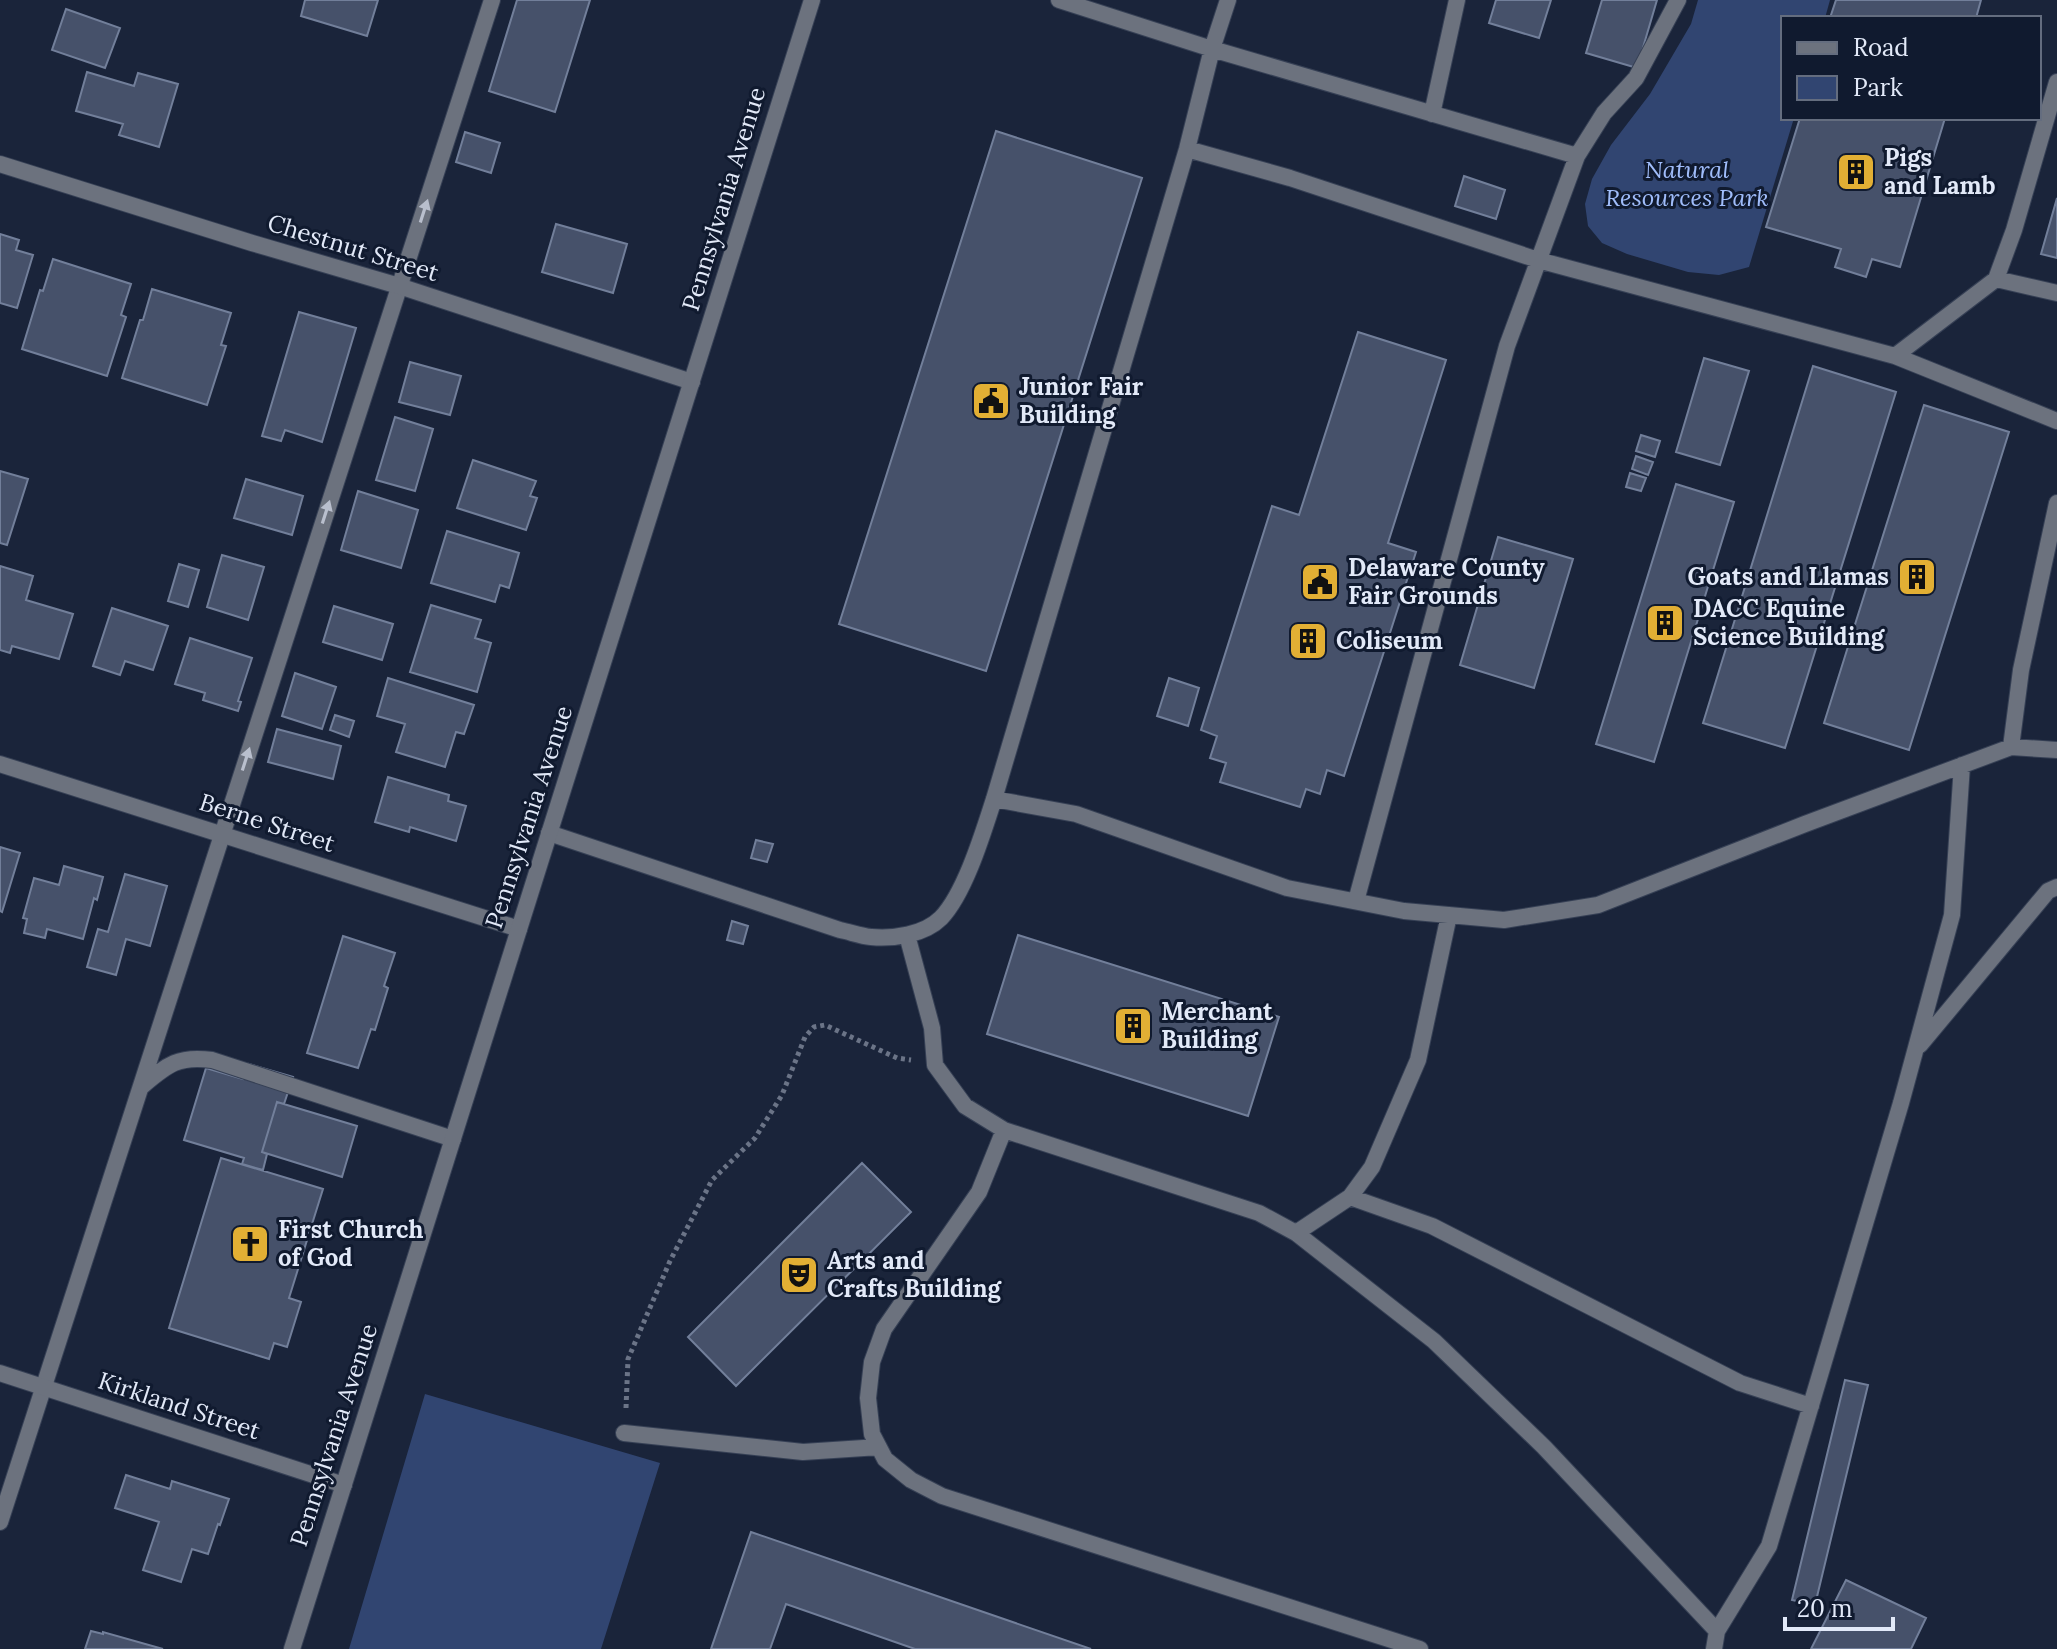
<svg xmlns="http://www.w3.org/2000/svg" width="2057" height="1649" font-family="Lora,serif">
<rect width="100%" height="100%" fill="#1a243a"/>
<path fill="#314571" d="M 1698,0 L 1830,0 L 1825,18 L 1783,18 L 1783,118 L 1794,118 L 1749,267 L 1719,275 L 1688,272 L 1627,254 L 1602,243 L 1588,226 L 1585,204 L 1592,179 L 1611,145 L 1650,94 L 1691,24 Z
M 425,1394 L 660,1463 L 601,1649 L 349,1649 Z"/>
<path fill="#46516a" stroke="#727f9a" stroke-width="2" d="M 305,0 L 378,0 L 367,36 L 301,16 Z
M 517,0 L 590,0 L 555,112 L 489,91 Z
M 1496,0 L 1551,0 L 1539,38 L 1489,23 Z
M 1602,0 L 1657,0 L 1637,68 L 1586,53 Z
M 1836,0 L 1981,0 L 1976,18 L 1830,18 Z
M 66,9 L 120,28 L 105,68 L 52,50 Z
M 87,72 L 134,86 L 138,73 L 178,84 L 159,147 L 119,135 L 123,124 L 76,111 Z
M 1800,118 L 1945,118 L 1900,267 L 1872,259 L 1866,277 L 1835,267 L 1841,249 L 1766,227 Z
M 996,131 L 1142,178 L 986,671 L 839,624 Z
M 465,132 L 500,143 L 491,173 L 456,162 Z
M 1464,176 L 1505,190 L 1496,219 L 1455,206 Z
M 2057,198 L 2057,258 L 2041,254 Z
M 556,224 L 627,244 L 613,293 L 542,272 Z
M 0,234 L 19,240 L 16,250 L 33,255 L 17,308 L 0,303 Z
M 53,259 L 131,284 L 121,315 L 126,317 L 107,376 L 22,349 L 40,290 L 43,291 Z
M 152,289 L 231,313 L 221,345 L 226,346 L 207,405 L 122,378 L 140,320 L 143,320 Z
M 299,312 L 356,328 L 322,442 L 285,430 L 281,441 L 262,436 Z
M 1358,332 L 1446,360 L 1388,543 L 1416,552 L 1344,776 L 1327,770 L 1320,794 L 1306,789 L 1300,807 L 1220,782 L 1226,763 L 1210,758 L 1217,736 L 1201,730 L 1272,506 L 1299,515 Z
M 1704,358 L 1749,371 L 1720,465 L 1676,452 Z
M 410,362 L 461,376 L 450,415 L 399,402 Z
M 1813,366 L 1896,392 L 1785,748 L 1703,723 Z
M 1924,405 L 2009,432 L 1909,750 L 1824,723 Z
M 395,417 L 433,429 L 415,491 L 376,480 Z
M 1641,435 L 1660,441 L 1655,457 L 1636,451 Z
M 1636,456 L 1653,462 L 1648,475 L 1632,469 Z
M 473,460 L 536,481 L 530,496 L 537,498 L 526,530 L 457,508 Z
M 0,471 L 28,479 L 7,545 L 0,543 Z
M 1630,473 L 1646,478 L 1641,491 L 1626,487 Z
M 246,479 L 303,496 L 292,535 L 234,518 Z
M 1676,484 L 1734,502 L 1654,762 L 1596,744 Z
M 358,491 L 418,510 L 401,568 L 341,550 Z
M 447,531 L 519,553 L 509,588 L 500,585 L 495,602 L 431,583 Z
M 1498,537 L 1573,559 L 1534,688 L 1460,665 Z
M 222,555 L 264,567 L 248,620 L 207,607 Z
M 179,564 L 199,570 L 188,607 L 168,601 Z
M 0,566 L 33,576 L 26,600 L 73,614 L 59,659 L 12,646 L 10,653 L 0,650 Z
M 431,605 L 481,620 L 475,638 L 491,643 L 477,692 L 410,672 Z
M 334,606 L 393,624 L 382,660 L 323,642 Z
M 112,608 L 168,626 L 153,670 L 125,661 L 120,675 L 93,666 Z
M 190,638 L 252,658 L 238,701 L 241,702 L 238,711 L 203,700 L 205,693 L 175,684 Z
M 295,673 L 336,687 L 322,729 L 282,716 Z
M 388,678 L 474,705 L 464,734 L 456,732 L 445,767 L 396,752 L 405,724 L 377,716 Z
M 1169,678 L 1199,688 L 1188,726 L 1157,716 Z
M 335,715 L 354,721 L 349,737 L 330,730 Z
M 277,729 L 341,746 L 333,779 L 268,762 Z
M 388,777 L 449,795 L 448,801 L 466,806 L 456,841 L 410,827 L 409,832 L 375,822 Z
M 756,840 L 773,844 L 767,862 L 751,858 Z
M 0,847 L 20,853 L 2,912 L 0,911 Z
M 64,866 L 103,877 L 97,900 L 94,898 L 83,939 L 47,929 L 45,938 L 24,933 L 27,919 L 23,918 L 34,878 L 59,885 Z
M 125,874 L 167,886 L 150,946 L 126,939 L 116,975 L 87,967 L 98,929 L 108,932 Z
M 732,921 L 748,926 L 743,944 L 727,940 Z
M 1018,935 L 1279,1017 L 1248,1116 L 987,1034 Z
M 343,936 L 395,953 L 384,986 L 388,988 L 375,1030 L 371,1029 L 358,1068 L 307,1053 Z
M 249,1064 L 293,1077 L 284,1104 L 277,1102 L 262,1152 L 267,1154 L 263,1170 L 242,1164 L 244,1158 L 184,1140 L 206,1068 L 243,1079 Z
M 277,1102 L 357,1126 L 342,1177 L 262,1152 Z
M 221,1158 L 323,1189 L 289,1298 L 301,1302 L 287,1347 L 274,1343 L 269,1359 L 169,1328 Z
M 862,1163 L 911,1212 L 736,1386 L 688,1337 Z
M 1845,1380 L 1868,1385 L 1815,1605 L 1792,1600 Z
M 126,1475 L 170,1489 L 172,1481 L 229,1499 L 220,1525 L 218,1524 L 208,1554 L 192,1549 L 181,1582 L 143,1570 L 159,1522 L 115,1508 Z
M 751,1532 L 1091,1649 L 915,1649 L 786,1604 L 770,1649 L 711,1649 Z
M 1846,1580 L 1926,1618 L 1911,1649 L 1811,1649 Z
M 91,1631 L 103,1634 L 103,1632 L 163,1649 L 85,1649 Z"/>
<g fill="none" stroke-linecap="round" stroke-linejoin="round">
<defs>
<path id="service" d="M 1059,0 L 1212,49 L 1577,156
M 1432,114 L 1457,0
M 1187,149 L 1290,178 L 1538,260 L 1895,356 L 2057,421
M 1996,279 L 2057,293
M 1895,356 L 1996,279 L 2014,230 L 2057,82
M 2011,747 L 2021,670 L 2057,503
M 994,799 L 1076,814 L 1287,888 L 1404,911 L 1504,920 L 1598,905 L 1805,824 L 2011,747 L 2057,750
M 549,833 L 840,930 C 850,932 861,936 871,937 C 893,939 924,935 941,918 C 965,893 983,833 994,799 L 1187,149 L 1212,49 L 1228,0
M 1356,901 L 1507,346 L 1577,156 L 1604,113 L 1636,78 L 1678,0
M 907,935 L 932,1028 L 935,1065 L 965,1106 L 1004,1130 L 1259,1213 L 1296,1233 L 1434,1341 L 1544,1447 L 1717,1631
M 1920,1045 L 2048,891 L 2057,887
M 141,1087 C 166,1066 177,1055 212,1060 L 453,1139
M 1004,1130 L 979,1192 L 884,1329 L 872,1362 L 868,1398 L 872,1434 L 885,1459 L 911,1480 L 942,1496 L 1420,1649
M 1350,1197 L 1432,1226 L 1740,1383 L 1811,1406
M 1296,1233 L 1350,1197 L 1372,1167 L 1418,1060 L 1449,915
M 624,1433 L 803,1452 L 879,1447
M 0,1522 L 492,0
M 1714,1649 L 1717,1631 L 1769,1546 L 1901,1103 L 1952,915 L 1962,765"/>
<path id="minor" d="M 0,164 L 252,243 L 399,286 L 692,382
M 0,764 L 519,929
M 0,1373 L 344,1485"/>
<path id="tertiary" d="M 292,1649 L 812,0"/>
</defs>
<use href="#service" stroke="#364055" stroke-width="18"/>
<use href="#minor" stroke="#364055" stroke-width="18"/>
<use href="#tertiary" stroke="#364055" stroke-width="18"/>
<path stroke="#6b7487" stroke-width="5" stroke-dasharray="4 4" stroke-linecap="butt" d="M 626,1408 L 628,1359 L 670,1261 L 712,1180 L 755,1138 L 782,1095 L 805,1037 L 814,1027 L 825,1025 L 897,1058 L 911,1060"/>
<use href="#service" stroke="#6c727e" stroke-width="16"/>
<use href="#minor" stroke="#6c727e" stroke-width="16"/>
<use href="#tertiary" stroke="#6c727e" stroke-width="16"/>
</g>
<defs><path id="oneway-solid" d="M-6-.8H1V-3.2L6.5 0L1 3.2V.8H-6Z" transform="scale(2)"/></defs>
<g fill="#b9bfcd">
<use href="#oneway-solid" transform="translate(424 211) rotate(-72)"/>
<use href="#oneway-solid" transform="translate(326 512) rotate(-72)"/>
<use href="#oneway-solid" transform="translate(246 759) rotate(-72)"/>
</g>
<defs>
<symbol id="building-square" viewBox="-11 -11 22 22"><rect x="-9" y="-9" width="18" height="18" rx="4" fill="#e2af34" stroke="#101a2f"/><path d="M-4-6H4V6H1V3H-1V6H-4ZM-2.5-4.3h1.7v1.8h-1.7ZM.8-4.3h1.7v1.8H.8ZM-2.5-1h1.7V.8h-1.7ZM.8-1h1.7V.8H.8Z" fill="#111"/></symbol>
<symbol id="civic-square" viewBox="-11 -11 22 22"><rect x="-9" y="-9" width="18" height="18" rx="4" fill="#e2af34" stroke="#101a2f"/><path d="M-.6-6.5H3V-4.5H.6V-3L4-1V1h2V6H-6V1h2V-1L-.6-3ZM-1.2 2.5V6h2.4V2.5Z" fill="#111"/></symbol>
<symbol id="church-square" viewBox="-11 -11 22 22"><rect x="-9" y="-9" width="18" height="18" rx="4" fill="#e2af34" stroke="#101a2f"/><path d="M-1.2-6h2.4v3.5h3.3v2.4h-3.3V6h-2.4V-.1h-3.3v-2.4h3.3Z" fill="#111"/></symbol>
<symbol id="theatre-square" viewBox="-11 -11 22 22"><rect x="-9" y="-9" width="18" height="18" rx="4" fill="#e2af34" stroke="#101a2f"/><path d="M-5-5.5Q0-4 5-5.5V0Q5 5 0 6Q-5 5-5 0ZM-3.3-2.5H-1v1.5H-3.3ZM1-2.5H3.3v1.5H1ZM-2.8 1Q0 5.5 2.8 1Z" fill="#111"/></symbol>
</defs>
<g fill-rule="evenodd">
<use href="#building-square" x="1834" y="150" width="44" height="44"/>
<use href="#civic-square" x="969" y="379" width="44" height="44"/>
<use href="#building-square" x="1895" y="555" width="44" height="44"/>
<use href="#civic-square" x="1298" y="560" width="44" height="44"/>
<use href="#building-square" x="1643" y="601" width="44" height="44"/>
<use href="#building-square" x="1286" y="619" width="44" height="44"/>
<use href="#building-square" x="1111" y="1004" width="44" height="44"/>
<use href="#church-square" x="228" y="1222" width="44" height="44"/>
<use href="#theatre-square" x="777" y="1253" width="44" height="44"/>
</g>
<g text-anchor="middle" stroke-width="6" stroke-linejoin="round" paint-order="stroke">
<g font-size="24" font-weight="bold" fill="#e2e9f8" stroke="#101a2f" text-anchor="start">
<text x="1884" y="166">Pigs<tspan x="1884" dy="28">and Lamb</tspan></text>
<text x="1019" y="395">Junior Fair<tspan x="1019" dy="28">Building</tspan></text>
<text x="1348" y="576">Delaware County<tspan x="1348" dy="28">Fair Grounds</tspan></text>
<text x="1889" y="585" text-anchor="end">Goats and Llamas</text>
<text x="1693" y="617">DACC Equine<tspan x="1693" dy="28">Science Building</tspan></text>
<text x="1336" y="649">Coliseum</text>
<text x="1161" y="1020">Merchant<tspan x="1161" dy="28">Building</tspan></text>
<text x="278" y="1238">First Church<tspan x="278" dy="28">of God</tspan></text>
<text x="827" y="1269">Arts and<tspan x="827" dy="28">Crafts Building</tspan></text>
</g>
<g font-size="24" font-style="italic" fill="#a0bdfb" stroke="#101a2f">
<text x="1687" y="178">Natural<tspan x="1687" dy="28">Resources Park</tspan></text>
</g>
<g font-size="24" fill="#e2e9f8" stroke="#101a2f">
<text transform="translate(724 199) rotate(-73)" y="8">Pennsylvania Avenue</text>
<text transform="translate(353 248) rotate(17)" y="8">Chestnut Street</text>
<text transform="translate(529 817) rotate(-72)" y="8">Pennsylvania Avenue</text>
<text transform="translate(267 823) rotate(18)" y="8">Berne Street</text>
<text transform="translate(179 1406) rotate(18)" y="8">Kirkland Street</text>
<text transform="translate(334 1435) rotate(-72)" y="8">Pennsylvania Avenue</text>
</g>
</g>
<rect x="1781" y="16" width="260" height="104" fill="#101a2f" stroke="#646d7f" stroke-width="2"/>
<rect x="1797" y="42" width="40" height="12" fill="#6c727e" stroke="#646d7f" stroke-width="2"/>
<text x="1853" y="56" font-size="24" fill="#e2e9f8">Road</text>
<rect x="1797" y="76" width="40" height="24" fill="#314571" stroke="#646d7f" stroke-width="2"/>
<text x="1853" y="96" font-size="24" fill="#e2e9f8">Park</text>
<path d="M1785 1617v12h108v-12" fill="none" stroke="#e2e9f8" stroke-width="4"/>
<text x="1797" y="1617" font-size="24" fill="#e2e9f8" stroke="#101a2f" stroke-width="6" paint-order="stroke">20 m</text>
</svg>
